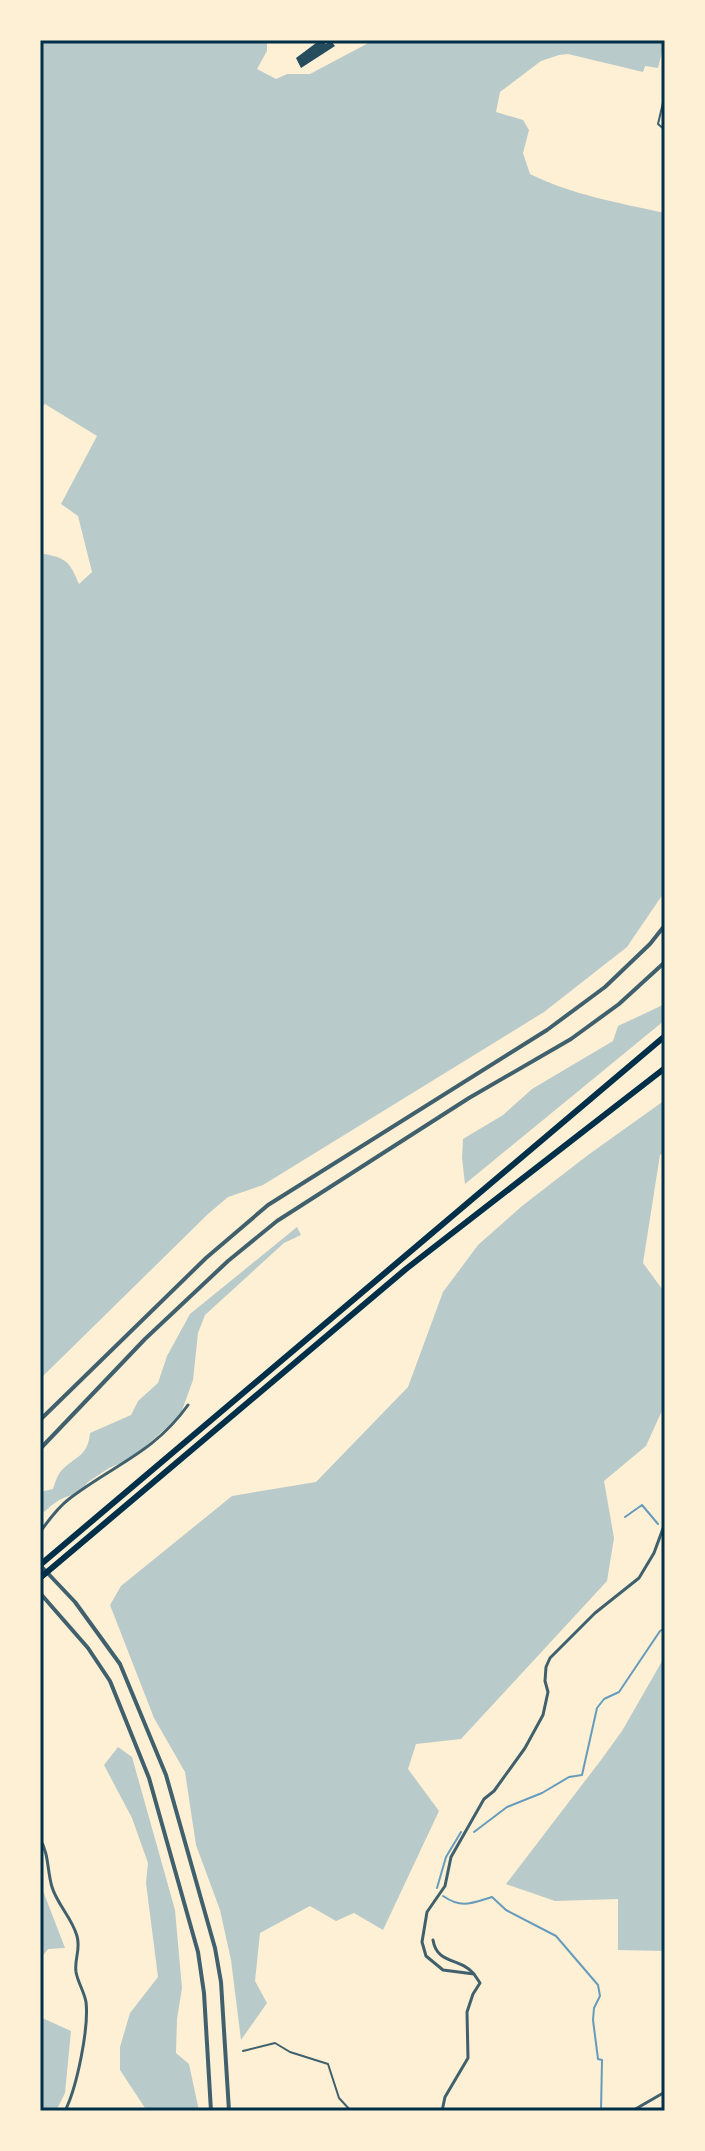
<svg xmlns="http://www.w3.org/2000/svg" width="705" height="2151" font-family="'Sofia Sans Condensed',sans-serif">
<rect width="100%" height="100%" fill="#fdf0d5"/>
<path fill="#b9caca" d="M 40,40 L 267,40 L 267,51 L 257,69 L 276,79 L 287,74 L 310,74 L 374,40 L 665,40 L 658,68 L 645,66 L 643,72 L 568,54 L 559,55 L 541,61 L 500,92 L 496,112 L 523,120 L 529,130 L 523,153 L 530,174 C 572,195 620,203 665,213 L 665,891 L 627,947 L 544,1012 L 263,1185 L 228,1197 L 208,1214 L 40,1379 L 40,553 C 66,558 69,560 79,584 L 92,572 L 78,516 L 61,504 L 97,436 L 45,404 L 40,409 Z
M 665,1004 L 665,1020 L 465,1184 L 462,1158 L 463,1139 L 503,1115 L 532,1089 L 613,1041 L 618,1026 Z
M 665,1100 L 665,1151 L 660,1155 L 643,1263 L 665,1293 L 665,1404 L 646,1446 L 604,1481 L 614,1538 L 607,1581 L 461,1739 L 416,1744 L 408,1769 L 439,1811 L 383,1930 L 354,1913 L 336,1921 L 310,1906 L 260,1933 L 255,1981 L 267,2003 L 241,2040 L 231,1960 L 220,1910 L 196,1845 L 185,1772 L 154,1718 L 110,1605 L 121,1586 L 232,1496 L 316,1482 L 408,1387 L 443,1292 L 478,1245 L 522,1206 L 588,1155 Z
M 297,1227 L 301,1235 L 284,1243 L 205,1315 L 198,1333 L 193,1380 L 180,1416 L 132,1458 L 109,1468 L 88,1482 L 78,1494 C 63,1496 55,1502 44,1512 L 40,1504 L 40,1492 L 53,1489 C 55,1483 57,1475 62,1470 C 76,1456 88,1456 90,1433 L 131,1415 L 138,1401 L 158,1383 L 167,1356 L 190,1314 Z
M 665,1656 L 665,1951 L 618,1950 L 618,1899 L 555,1901 L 506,1884 L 601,1760 L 622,1731 Z
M 118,1747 L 132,1757 L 175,1910 L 182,1988 L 177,2019 L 176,2053 L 189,2064 L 199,2111 L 147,2111 L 120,2070 L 120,2047 L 130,2013 L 158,1977 L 146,1883 L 148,1863 L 132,1818 L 104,1765 Z
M 40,1883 L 65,1948 L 48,1949 L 40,1959 Z
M 40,2017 L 71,2031 L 65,2093 L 56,2111 L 40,2111 Z"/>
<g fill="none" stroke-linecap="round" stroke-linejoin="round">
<path stroke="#669bbc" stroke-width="2" d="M 625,1517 L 642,1505 L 658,1524
M 474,1832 L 507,1807 L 542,1793 L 569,1777 L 582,1775 L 597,1708 L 604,1699 L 619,1692 L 660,1631 L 665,1628
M 437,1888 L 446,1857 L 461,1832
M 443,1896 C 462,1909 472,1903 492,1897 L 506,1910 L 556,1936 L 598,1985 L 600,1996 L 594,2008 L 593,2020 L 598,2059 L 602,2060 L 601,2111"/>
</g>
<path fill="#264d5e" d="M 320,40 L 326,44 L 331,41 L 335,46 L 301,68 L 296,58 Z"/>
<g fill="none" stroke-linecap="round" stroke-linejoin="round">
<path stroke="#3f606c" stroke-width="2" d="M 665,94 L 658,124 L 665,130
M 243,2051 L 275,2043 L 290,2052 L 328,2064 L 339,2098 L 351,2111"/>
<path stroke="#3f606c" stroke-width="3" d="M 40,1532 C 49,1520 57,1508 69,1499 C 113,1465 154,1453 188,1405
M 40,1839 C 49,1854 47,1870 52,1887 C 57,1904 72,1918 77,1936 C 81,1950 74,1959 76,1972 C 78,1983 84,1991 86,2002 C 89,2028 77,2087 65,2111
M 433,1940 C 437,1965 460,1957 474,1974
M 442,2111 L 445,2097 L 468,2058 L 467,2012 L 473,1994 L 480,1983 L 474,1974 L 443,1970 L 426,1956 L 422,1942 L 427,1912 L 445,1886 L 451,1857 L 484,1799 L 494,1791 L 525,1748 L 543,1715 L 548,1692 L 545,1681 L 546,1667 L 550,1658 L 595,1613 L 639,1578 L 654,1553 L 665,1523
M 632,2111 L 665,2092"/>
<path stroke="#3f606c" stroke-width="4" d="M 40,1420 L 206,1258 L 268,1205 L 547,1030 L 605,987 L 650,944 L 665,925
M 40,1449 L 145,1339 L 228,1261 L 277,1221 L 469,1098 L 571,1039 L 619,1004 L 665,962
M 40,1565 L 75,1602 L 120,1664 L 166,1775 L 215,1948 L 221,1982 L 229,2111
M 40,1593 L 88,1648 L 110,1681 L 149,1778 L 198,1952 L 204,1993 L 211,2111"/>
<path stroke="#003049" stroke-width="6" d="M 40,1565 L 665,1036
M 40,1578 L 406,1269 L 665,1068"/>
</g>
<rect width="705" height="2151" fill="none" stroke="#fdf0d5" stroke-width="84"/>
<rect x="42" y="42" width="621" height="2067" fill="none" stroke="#003049" stroke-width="3"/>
</svg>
